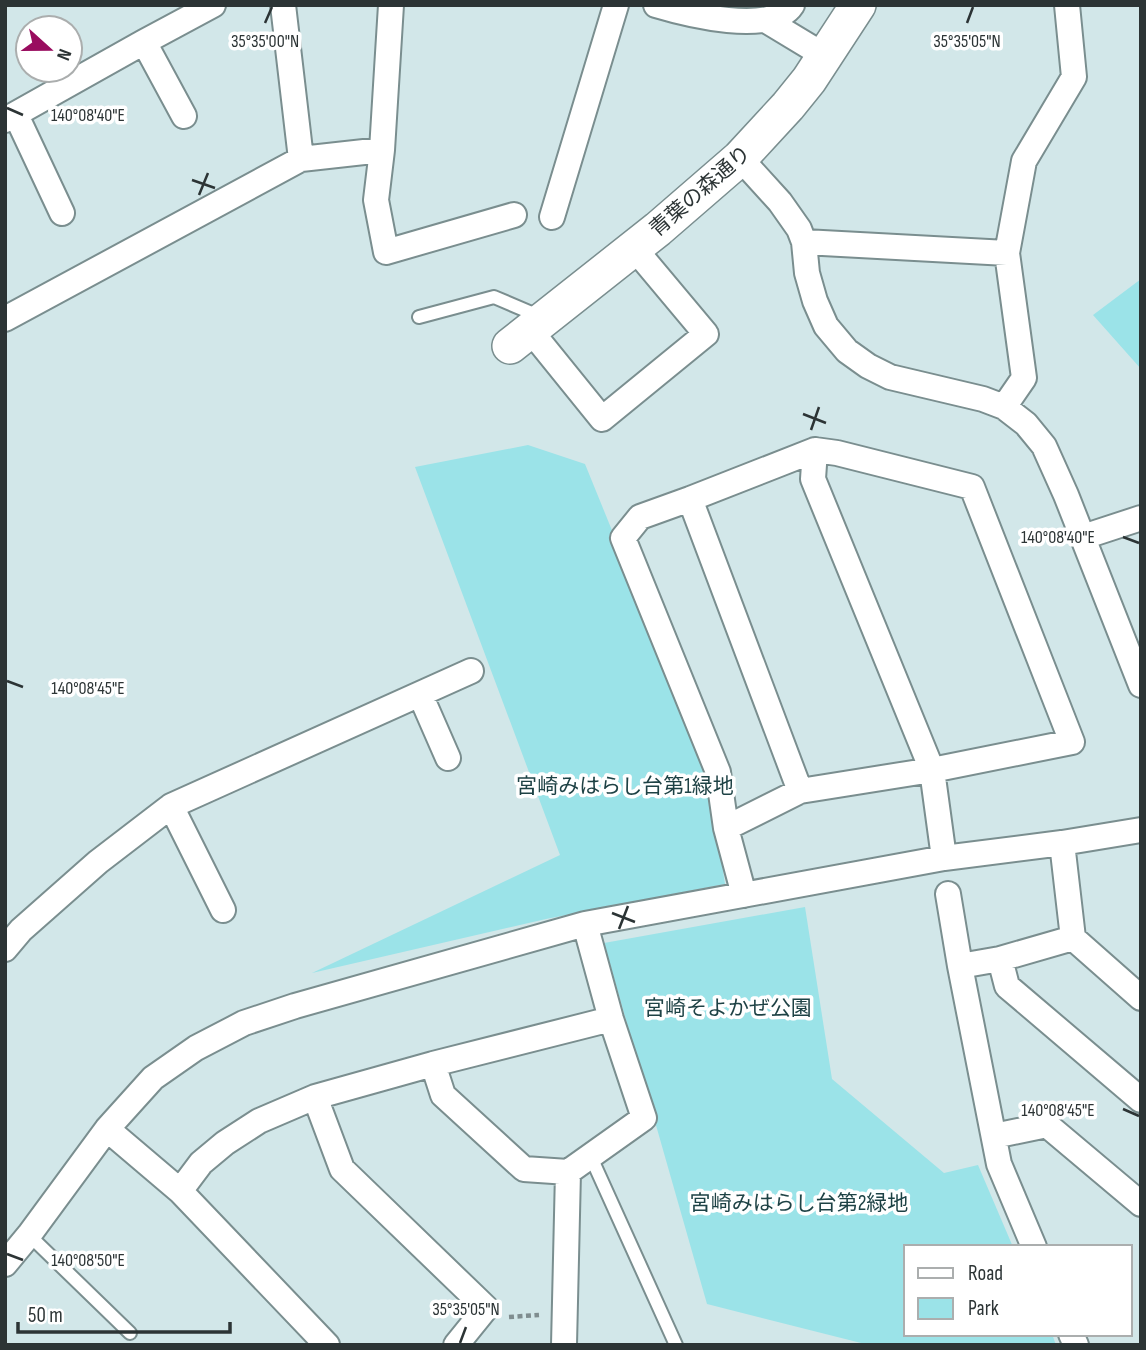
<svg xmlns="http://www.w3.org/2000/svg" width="1146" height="1350" font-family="'Sofia Sans Condensed','Noto Sans JP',sans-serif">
<rect width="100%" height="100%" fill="#d2e7e9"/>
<path fill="#9be3e8" d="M 1141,279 L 1141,369 L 1093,315 Z
M 528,445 L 585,464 L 707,764 L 725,884 L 546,919 L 312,973 L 560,855 L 415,467 Z
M 805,907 L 832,1079 L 944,1173 L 978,1165 L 1013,1247 L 906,1247 L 906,1334 L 1052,1334 L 1056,1345 L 869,1345 L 707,1304 L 604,943 Z"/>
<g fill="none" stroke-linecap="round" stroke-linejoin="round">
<defs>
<path id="lane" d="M 419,317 L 494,297 L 541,317
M 590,1155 L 676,1345
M 29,1235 L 130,1333"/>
<path id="street" d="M 391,5 L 382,150 L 376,200 L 386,252 L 514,215
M 656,5 C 686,14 772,36 792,5
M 767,21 L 825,56
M 144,42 L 184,116
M 16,115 L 62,213
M 5,120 L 144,42 L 213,5
M 740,158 L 780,202 L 799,229 L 804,242 L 807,273 L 815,301 L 826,326 L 847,351 L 868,366 L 890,377 L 983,399 L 1004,407 L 1026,424 L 1044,446 L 1066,495 L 1141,685
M 301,159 L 382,150
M 552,217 L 616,5
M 804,242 L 1007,253
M 5,319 L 301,159 L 283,5
M 530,330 L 602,419 L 706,334 L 634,248
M 1004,407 L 1024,378 L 1007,253 L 1024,161 L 1074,77 L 1067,5
M 815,450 L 813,479 L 932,770 L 944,858
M 690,499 L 800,791
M 1083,537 L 1141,518
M 420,694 L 448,758
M 171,806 L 223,910
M 726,828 L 800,791 L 932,770 L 1072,742 L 972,487 L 837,453 L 815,450 L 690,499 L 640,517 L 623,538 L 718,772 L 726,828 L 744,895
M 1062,843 L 1073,938 L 1141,998
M 948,894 L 960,966 L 999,1164 L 1034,1247
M 5,949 L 21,930 L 98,862 L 171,806 L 471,671
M 1000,959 L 1007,986 L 1141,1100
M 960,966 L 1000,959 L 1073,938
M 433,1064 L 443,1095 L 524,1169 L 568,1172 L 644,1118 L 611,1019 L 585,924
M 315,1097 L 342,1169 L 486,1308 L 456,1345
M 107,1129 L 180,1191 L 327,1345
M 994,1136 L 1047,1125 L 1141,1204
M 180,1191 L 201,1163 L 225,1143 L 259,1121 L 315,1097 L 433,1064 L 611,1019
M 5,1264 L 29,1235 L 107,1129 L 153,1078 L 196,1048 L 244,1023 L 295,1006 L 585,924 L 944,858 L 1062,843 L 1141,830
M 1071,1334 L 1076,1345
M 564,1345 L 568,1172"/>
<path id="secondary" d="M 510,346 L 658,229 L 740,158 L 788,106 L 809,80 L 858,5"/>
</defs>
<use href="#lane" stroke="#7a8e8f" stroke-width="16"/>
<use href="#street" stroke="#7a8e8f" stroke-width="28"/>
<use href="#secondary" stroke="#7a8e8f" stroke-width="38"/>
<path stroke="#7f8d8f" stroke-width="4.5" stroke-dasharray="5 3.5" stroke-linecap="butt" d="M 509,1317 L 539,1315"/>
<use href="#lane" stroke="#fff" stroke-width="12"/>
<use href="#street" stroke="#fff" stroke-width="24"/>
<use href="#secondary" stroke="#fff" stroke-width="35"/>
</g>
<path fill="none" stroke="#2c3435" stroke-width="2.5" d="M 265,23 L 272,7M 967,23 L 973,7M 7,108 L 23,115M 192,180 L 215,188M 199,195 L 208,173M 803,414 L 826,423M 811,430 L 819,407M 1123,537 L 1139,543M 7,681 L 23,687M 612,913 L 635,922M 619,929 L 628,906M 1123,1109 L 1139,1116M 7,1254 L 23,1260M 460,1343 L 466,1327"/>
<g text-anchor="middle" stroke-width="7" stroke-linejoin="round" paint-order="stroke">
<g font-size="21" fill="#2c3435" stroke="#fff">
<text transform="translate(700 191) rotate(-41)" y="7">青葉の森通り</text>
</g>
<g font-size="21" fill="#1e4245" stroke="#fff">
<text x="625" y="793">宮崎みはらし台第1緑地</text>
<text x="728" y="1015">宮崎そよかぜ公園</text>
<text x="799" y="1210">宮崎みはらし台第2緑地</text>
</g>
</g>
<g font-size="18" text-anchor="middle" fill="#2c3435" stroke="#fff" stroke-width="7" stroke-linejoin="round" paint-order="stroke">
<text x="265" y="47">35°35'00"N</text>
<text x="967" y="47">35°35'05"N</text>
<text x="88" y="121">140°08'40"E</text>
<text x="1058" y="543">140°08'40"E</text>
<text x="88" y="694">140°08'45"E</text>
<text x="1058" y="1116">140°08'45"E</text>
<text x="88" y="1266">140°08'50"E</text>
<text x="466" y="1315">35°35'05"N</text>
</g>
<rect width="1146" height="1350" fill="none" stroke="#2c3435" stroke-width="14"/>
<rect x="904" y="1245" width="228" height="91" fill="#ffffff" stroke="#abaeae" stroke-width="2"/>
<rect x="918" y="1268" width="35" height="10" fill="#ffffff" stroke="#abaeae" stroke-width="2"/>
<text x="968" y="1280" font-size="21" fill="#2c3435">Road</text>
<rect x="918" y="1298" width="35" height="21" fill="#9be3e8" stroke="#abaeae" stroke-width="2"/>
<text x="968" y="1315" font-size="21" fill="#2c3435">Park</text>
<g transform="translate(49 49) rotate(111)"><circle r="33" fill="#ffffff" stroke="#abaeae" stroke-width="2"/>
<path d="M0-5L12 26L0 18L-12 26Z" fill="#990c5f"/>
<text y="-10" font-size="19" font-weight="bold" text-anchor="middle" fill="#2c3435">N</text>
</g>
<path d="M18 1322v10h212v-10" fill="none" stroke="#2c3435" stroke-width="3.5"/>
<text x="28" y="1322" font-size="21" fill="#2c3435" stroke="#ffffff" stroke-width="5" paint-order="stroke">50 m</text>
</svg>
